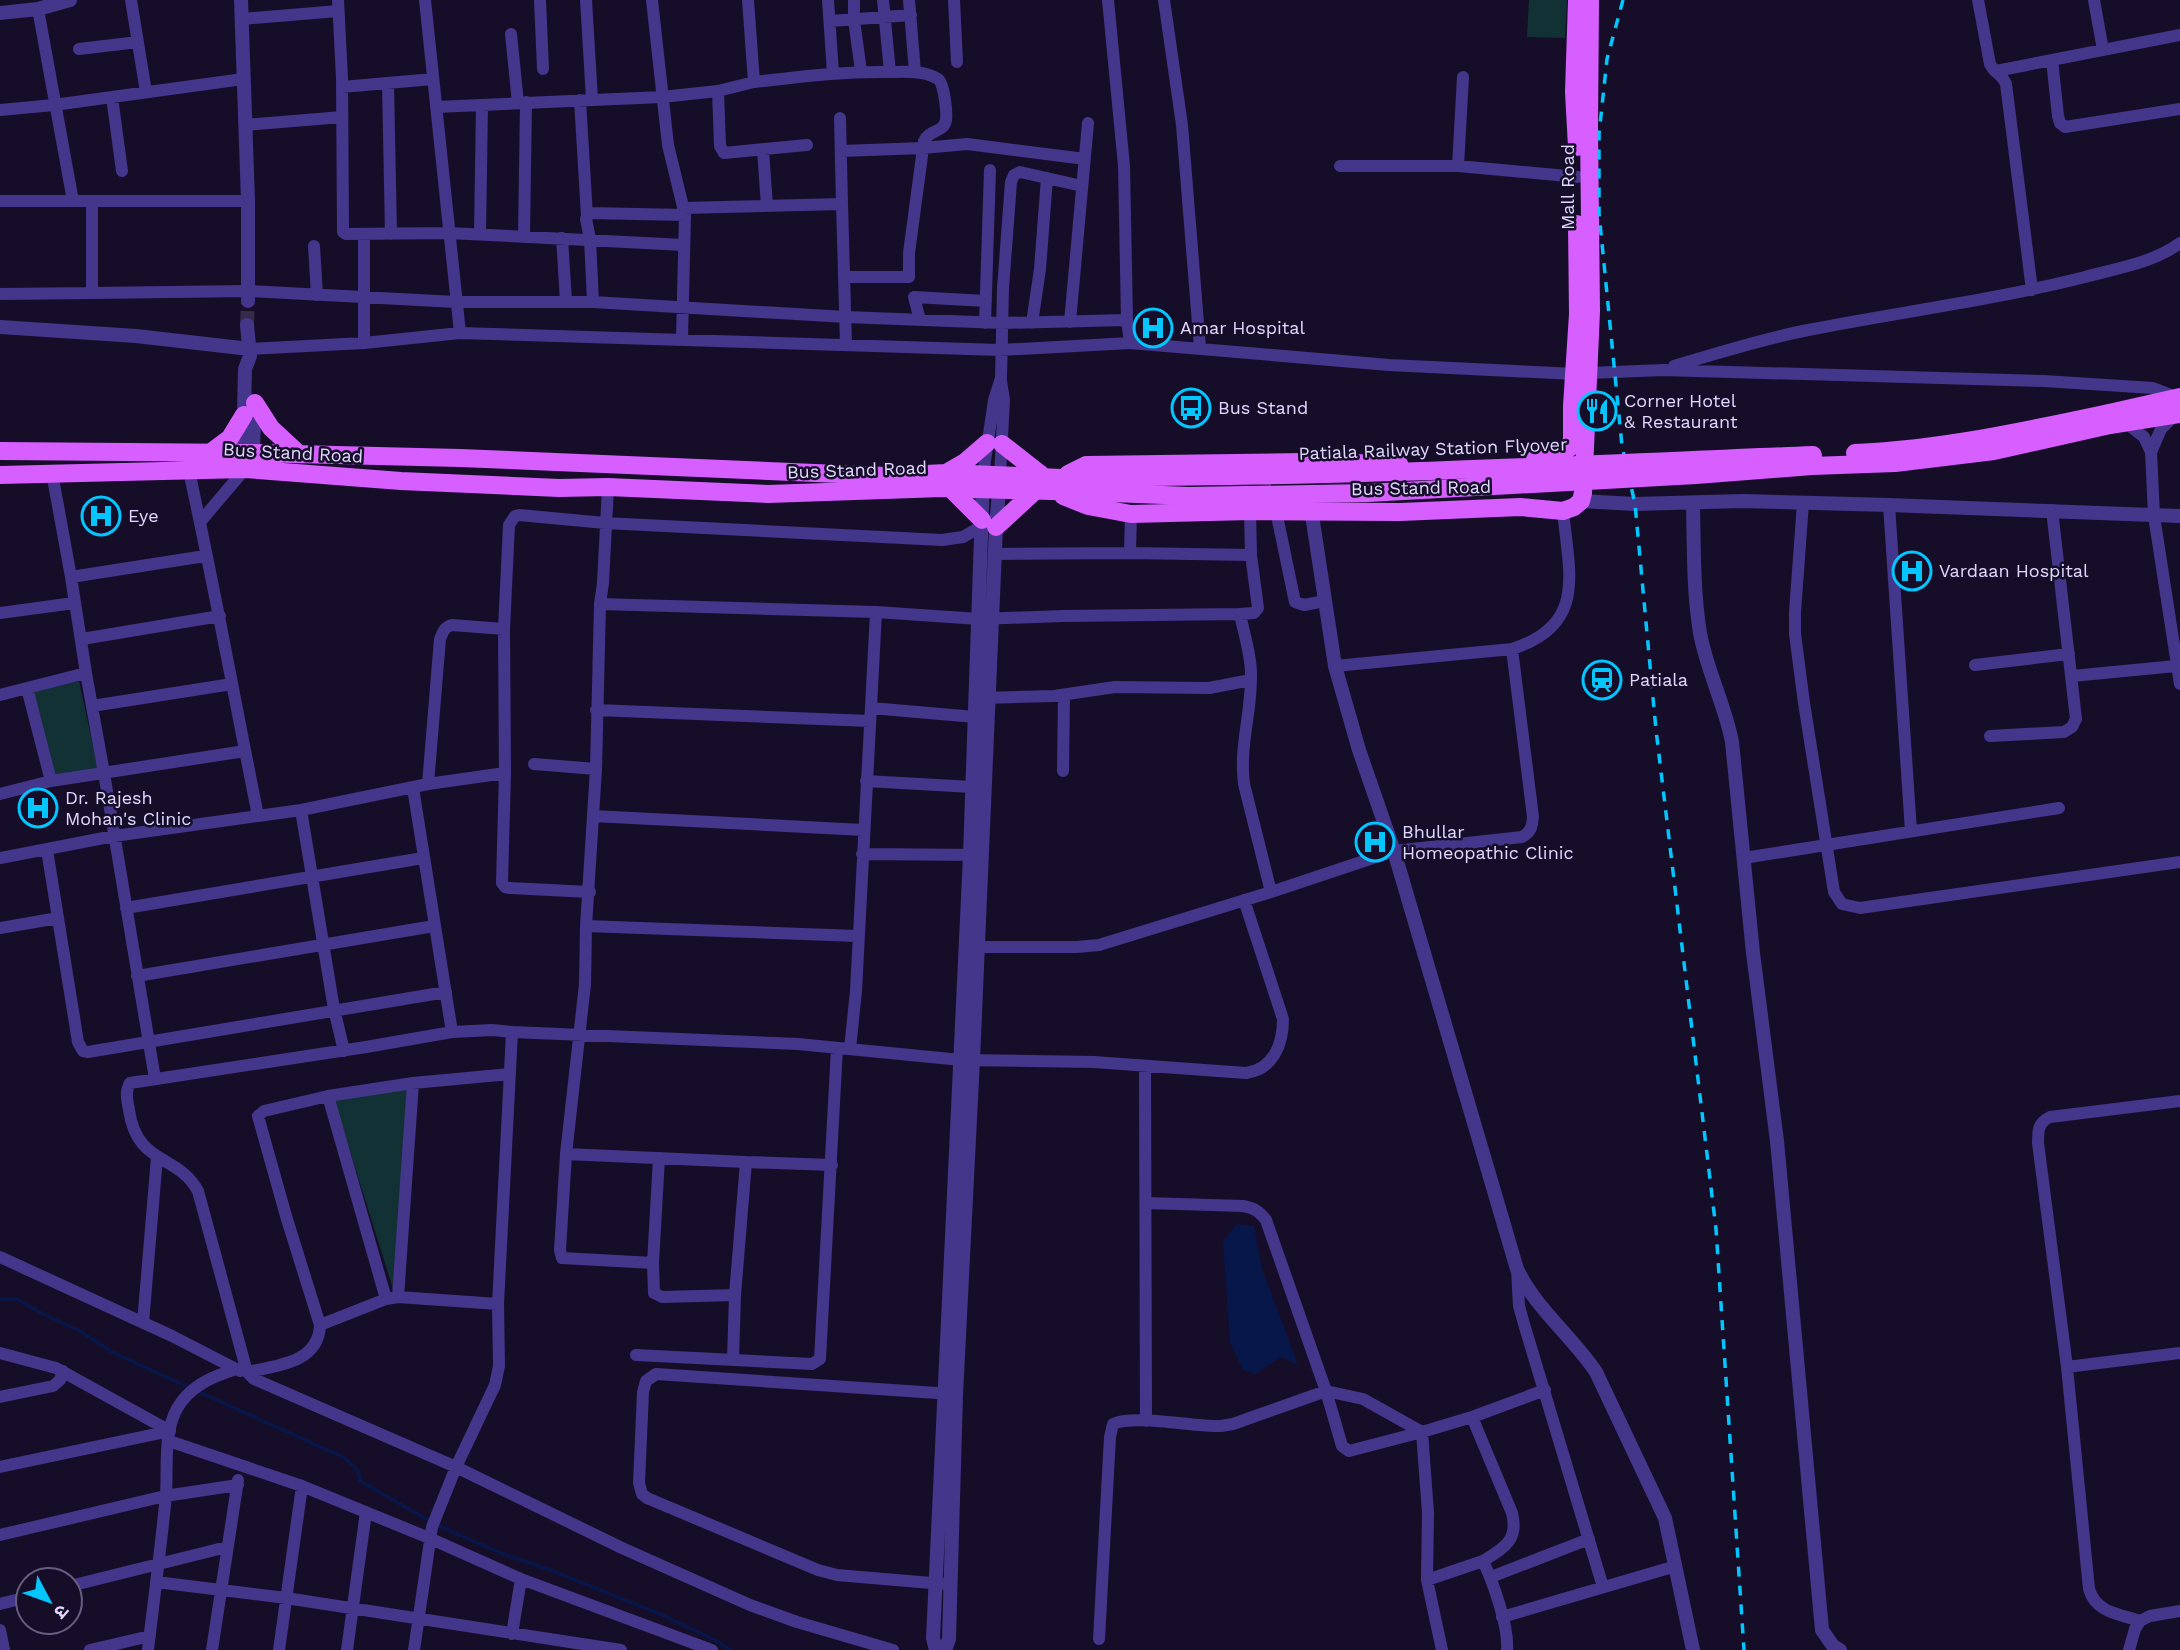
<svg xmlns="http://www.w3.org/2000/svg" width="2180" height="1650" font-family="'Work Sans','Noto Sans Devanagari',sans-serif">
<rect width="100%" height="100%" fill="#160e29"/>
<path fill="#113134" d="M 1529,0 L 1567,0 L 1565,38 L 1527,37 Z
M 79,681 L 98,768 L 53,776 L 29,693 Z
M 408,1089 L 394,1292 L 334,1100 Z"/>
<path fill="#07174a" d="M 1237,1224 L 1254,1226 L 1262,1269 L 1298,1365 L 1281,1357 L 1255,1374 L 1243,1370 L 1230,1342 L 1223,1241 Z"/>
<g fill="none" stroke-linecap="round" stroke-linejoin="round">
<path stroke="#07174a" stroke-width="3.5" d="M 0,1299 L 17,1299 L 43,1314 L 80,1331 L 112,1352 L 190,1388
M 197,1391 L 345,1458 L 358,1471 L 360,1481 L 430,1521
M 437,1525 L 503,1554 L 545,1568 L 662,1615 L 717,1641 L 730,1650"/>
<path stroke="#342c49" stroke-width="14" stroke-dasharray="14 7" stroke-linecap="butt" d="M 247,325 L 248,301"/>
<path stroke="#44368b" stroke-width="12" d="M 131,0 L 146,92
M 338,0 L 342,78 L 343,232 L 346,234 L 449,233 L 684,245
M 425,0 L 460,333
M 540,0 L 543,69
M 586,0 L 592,99
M 652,0 L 668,145 L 685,215 L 682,339
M 828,0 L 833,73
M 854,0 L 854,20 L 861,71
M 883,0 L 890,72
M 909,0 L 915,72
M 954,0 L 957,62
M 1164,0 L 1182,125 L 1200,348
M 1978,0 L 1990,64 C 1994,73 2002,74 2006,84 L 2032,290
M 2094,0 L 2103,50
M 38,9 L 73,201
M 241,19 L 338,11
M 830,21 L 911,15
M 511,34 L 518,103
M 79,49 L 138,42
M 2052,60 L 2058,116 L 2060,123 L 2065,127 L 2180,109
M 1996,71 L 2180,35
M 754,82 C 799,77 843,71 889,72 C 904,72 924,70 938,79 C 944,82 947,112 946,120 C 944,133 928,130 924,141 L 909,253 L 909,277 L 844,277
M 388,83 L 391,234
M 342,87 L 433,79
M 718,91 L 720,146 L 724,153 L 807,145
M 112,97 L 122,171
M 580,100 L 587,216
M 436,107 L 662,97 L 718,91 L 754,82 L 748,0
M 0,110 L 54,105 L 243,79
M 245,125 L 342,117
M 763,150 L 767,206
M 841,151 L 923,148 L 967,144 L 1085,159
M 1340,166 L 1458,166 L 1578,177
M 1458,166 L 1463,77
M 0,201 L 248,201
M 92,201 L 92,293 L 248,291 L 456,302 L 593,302 L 846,317 L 1002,323 L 1127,320
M 842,204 L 846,345
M 683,208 L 842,204 L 840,118
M 480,234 L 482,105
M 524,236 L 526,102
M 562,238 L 566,301
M 314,246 L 317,295
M 0,294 L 92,293
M 593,302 L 590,239 L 586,219 L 589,213 L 685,215
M 920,320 L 914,297 L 986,301
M 1070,322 L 1088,123
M 985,323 L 990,170
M 1032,323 L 1040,269 L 1047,178
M 364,343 L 364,234
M 1130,343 L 1389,365 L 1575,374
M 250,349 L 364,343 L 460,333 L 1000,350 L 1130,343 L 1127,320 L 1124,166 L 1108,0
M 1674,366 C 1718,353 1762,339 1808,330 C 1900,312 1994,300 2085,277 C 2117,268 2153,263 2180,243
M 1589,373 L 1663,370 L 2044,381 L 2153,388 L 2179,398
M 2126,423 L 2144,437 L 2151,452 L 2154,516 L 2180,684
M 2151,452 L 2161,429 L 2175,415
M 189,471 C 214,585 235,701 258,816 L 301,810 L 334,1009 L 344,1051
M 52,473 L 71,577 L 86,673 L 104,773 L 155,1079
M 983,475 L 994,400 L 1001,378 L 1003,288 L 1011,182 L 1014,175 L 1020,172 L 1082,186
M 1000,475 L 1004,400 L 1001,381
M 1803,503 L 1795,612 L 1795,634 L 1804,703 L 1834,892 L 1842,904 L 1860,908 L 2180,862
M 1889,505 L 1911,831
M 1250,511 L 1251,555 L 1258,608 L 1254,613 L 1240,614 C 1244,634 1251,654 1251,674 C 1252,711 1239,746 1244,784 L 1271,892
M 1276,511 L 1295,602 L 1304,605 L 1325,601
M 200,522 L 245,469
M 1130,553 L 1131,514
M 994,554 L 1130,553 L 1251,555
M 71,577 L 205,556
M 600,604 L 876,612 L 856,991 L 850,1049
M 876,612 L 979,619 L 1063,616 L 1240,614
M 0,613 L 74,603
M 82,639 L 220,616
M 1975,665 L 2069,654
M 1335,666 L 1512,649
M 2072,676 L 2176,666
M 27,688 L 51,781
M 0,695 L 86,673
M 980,698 L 1054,696 L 1115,687 L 1209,688 L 1251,680
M 92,706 L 232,684
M 871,708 L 975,717
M 596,710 L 870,721
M 1990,736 L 2064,732 L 2072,727 L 2076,719 L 2052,510
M 534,764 L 596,769
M 1063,771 L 1064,695
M 866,781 L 972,787
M 428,784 L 440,639 C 443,632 444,627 452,625 L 504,629
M 413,788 L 452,1032
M 0,794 L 51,781 L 245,751
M 301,810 L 428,784 L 505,773
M 593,816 L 863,830
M 47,850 L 78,1042 L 83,1051 L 88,1052 L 446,992
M 862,854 L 978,855
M 0,858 L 114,836 L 258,816
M 1744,858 L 2059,808
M 590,892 L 510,888 L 505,887 L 502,883 L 505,773 L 504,629 L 509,525 L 515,516 L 519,515 L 605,523 L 942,540 L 963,537 L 982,526
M 126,908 L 423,858
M 586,926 L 857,936
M 0,928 L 58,918
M 978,947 L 1077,947 L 1099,945 L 1271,892 L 1394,851 L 1522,837 C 1531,832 1532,827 1533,817 L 1512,649 C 1587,625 1569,573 1563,511
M 137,976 L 434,926
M 512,1032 L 492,1030 L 452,1032 L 366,1047 L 130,1083 C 125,1091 127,1100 129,1110 C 137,1166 177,1153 198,1191 L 247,1372 L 254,1379 L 456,1467 L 622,1548 L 750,1605 L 797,1622 L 893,1650
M 1145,1066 L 1146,1421
M 328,1096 L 386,1299
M 566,1154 L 585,984 L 586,926 L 596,769 L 600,604 L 603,583 L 608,487
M 659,1158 L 653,1263 L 654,1293 L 662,1297 L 735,1295
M 1146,1203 L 1243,1206 C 1254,1208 1259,1211 1266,1220 L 1326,1391 L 1363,1399 L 1422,1432 L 1472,1417 L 1545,1390
M 0,1257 L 172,1336 L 240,1371
M 653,1263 L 562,1258 L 560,1250 L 566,1154 L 746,1162
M 1517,1269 L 1519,1306 L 1524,1324 L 1603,1587
M 398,1297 L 413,1083 L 510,1074
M 143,1323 L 157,1157
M 320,1325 L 386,1299 L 398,1297 L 498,1304
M 0,1353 L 56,1368 L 170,1431
M 636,1355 L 812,1364 L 820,1359 L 837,1048
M 733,1360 L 735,1295 L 746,1162 L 832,1165
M 2067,1367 L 2180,1353
M 247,1372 C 276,1366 319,1363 320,1325 L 286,1216 L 258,1116 L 264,1111 L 328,1096 L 413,1083
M 0,1397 L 53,1386 L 60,1380 L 63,1371
M 1472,1417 L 1512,1513 C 1519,1540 1504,1548 1483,1561
M 169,1441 L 302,1486 L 429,1538 L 521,1579 L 712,1650
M 0,1467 L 170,1431
M 0,1535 L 165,1496 L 238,1485
M 1491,1577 L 1589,1539
M 1427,1580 L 1483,1561 C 1493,1582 1509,1627 1507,1650
M 156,1582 L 286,1598 L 621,1650
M 943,1584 L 837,1575 L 818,1570 L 647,1498 L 642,1494 L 639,1483 L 643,1392 L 646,1381 L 656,1374 L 952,1394
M 70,1586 L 227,1547
M 0,1604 L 28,1597
M 1502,1617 L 1676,1566
M 2140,1621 L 2150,1616 L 2180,1611
M 0,1630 L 4,1650
M 512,1634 L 521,1579
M 1099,1639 L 1110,1437 L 1113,1424 C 1133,1414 1195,1427 1221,1426 L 1233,1424 L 1326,1391 L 1342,1446 L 1349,1451 L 1422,1432 L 1428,1513 L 1427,1580 L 1442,1650
M 90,1650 L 150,1636
M 148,1650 C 154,1598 161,1547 166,1495 C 168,1466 162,1426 182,1401 C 196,1383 215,1376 236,1369
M 212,1650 L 238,1480
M 279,1650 L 302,1486
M 347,1650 L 366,1512
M 414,1650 L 432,1527 L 456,1467 L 495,1385 L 499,1366 L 498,1304 L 512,1032 L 798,1044 L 961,1060 L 1094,1062 L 1246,1073 C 1273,1069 1283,1045 1283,1019 L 1244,900
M 2129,1650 L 2135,1629 L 2140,1621 C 2119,1614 2096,1613 2089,1589 L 2067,1367 L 2038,1143 C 2038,1130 2038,1123 2050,1117 L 2180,1101"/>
<path stroke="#44368b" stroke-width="14" d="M 241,0 L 248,201 L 248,301
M 0,13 L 38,9 L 70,0
M 0,327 L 136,336 L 250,349
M 248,461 L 253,446 L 255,402
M 239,462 L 243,454 L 245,369 L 250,356 L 247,325
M 1581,501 L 1635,504 L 1742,501 L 1889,505 L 2180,516
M 1310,502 L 1335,666 L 1359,750 L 1394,851 L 1517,1269 C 1536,1309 1572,1336 1596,1372 L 1665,1518 L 1693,1650
M 1693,503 C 1694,546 1693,590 1700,633 C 1707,671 1725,705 1732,742 L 1753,953 L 1777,1141 L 1822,1630 L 1833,1646 L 1840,1650
M 936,1650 L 933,1638 L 970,855 L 983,479
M 945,1650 L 949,1639 L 956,1395 L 973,1060 L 996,527 L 1000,480"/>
<path stroke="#d75eff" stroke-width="18" d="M 1577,0 L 1574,92 L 1577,147
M 255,403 L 271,428 L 299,454
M 2109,413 L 2180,397
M 2110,425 L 2180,414
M 1002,444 L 1043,476
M 0,451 L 252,453 L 460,458 L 886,476 L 946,473 L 1061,478 L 1085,477
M 210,453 L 230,438 L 244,415
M 1535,459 L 1557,458 L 1569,448 L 1572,439 L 1572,406 L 1578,314 L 1577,224
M 946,473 L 965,462 L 987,443
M 1068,474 L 1086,465 L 1305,462 L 1399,464
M 0,475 L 245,469 L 401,481 L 559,488 L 608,487 L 768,494 L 942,488 L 1085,492
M 951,489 L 982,520
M 1063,496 L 1088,506 L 1131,514 L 1250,511 L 1400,512 L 1520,507 L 1563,511 L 1574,507 L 1581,501 L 1583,493 L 1591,311 L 1589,128 L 1590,0
M 996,527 L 1034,492"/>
<path stroke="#03c6ff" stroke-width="3.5" stroke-dasharray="10 9" stroke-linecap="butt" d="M 1623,0 L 1607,59 L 1599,134 L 1599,213 L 1622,446 L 1635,504 L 1656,730 L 1716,1229 L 1744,1650"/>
<path stroke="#d75eff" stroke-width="18" d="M 1855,453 C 1941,449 2025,431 2109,413
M 1085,477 C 1328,478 1570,465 1813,455
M 1085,492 L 1189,496 L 1368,493 L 1696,475 L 1812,466 L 1895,463 L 1994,451 L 2110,425"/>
</g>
<defs>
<symbol id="hospital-ring" viewBox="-11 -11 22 22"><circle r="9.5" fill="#160e29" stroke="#03c6ff" stroke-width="1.5"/><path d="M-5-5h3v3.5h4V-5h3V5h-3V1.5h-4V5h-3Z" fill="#03c6ff"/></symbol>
<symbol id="bus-ring" viewBox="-11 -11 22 22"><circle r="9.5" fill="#160e29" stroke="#03c6ff" stroke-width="1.5"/><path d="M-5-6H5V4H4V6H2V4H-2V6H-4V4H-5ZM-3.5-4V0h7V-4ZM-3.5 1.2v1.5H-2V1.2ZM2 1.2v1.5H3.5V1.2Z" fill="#03c6ff"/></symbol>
<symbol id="restaurant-ring" viewBox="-11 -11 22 22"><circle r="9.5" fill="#160e29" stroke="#03c6ff" stroke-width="1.5"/><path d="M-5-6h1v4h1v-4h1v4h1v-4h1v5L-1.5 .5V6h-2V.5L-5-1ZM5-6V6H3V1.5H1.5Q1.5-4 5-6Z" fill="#03c6ff"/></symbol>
<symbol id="station-ring" viewBox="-11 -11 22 22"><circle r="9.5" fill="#160e29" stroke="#03c6ff" stroke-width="1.5"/><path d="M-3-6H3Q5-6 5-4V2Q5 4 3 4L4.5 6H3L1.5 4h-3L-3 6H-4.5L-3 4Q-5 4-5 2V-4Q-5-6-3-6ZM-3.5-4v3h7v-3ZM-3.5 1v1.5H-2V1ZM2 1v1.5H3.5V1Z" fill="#03c6ff"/></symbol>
</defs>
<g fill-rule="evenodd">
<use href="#hospital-ring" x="1131" y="306" width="44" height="44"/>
<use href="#bus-ring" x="1169" y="386" width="44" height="44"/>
<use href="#restaurant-ring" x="1575" y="389" width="44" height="44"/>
<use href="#hospital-ring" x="79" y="494" width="44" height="44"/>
<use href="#hospital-ring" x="1890" y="549" width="44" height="44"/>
<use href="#station-ring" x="1580" y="658" width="44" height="44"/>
<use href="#hospital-ring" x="16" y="786" width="44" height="44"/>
<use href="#hospital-ring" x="1353" y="820" width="44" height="44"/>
</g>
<g text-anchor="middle" stroke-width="5" stroke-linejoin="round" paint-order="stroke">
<g font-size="18" fill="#e0d7ff" stroke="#160e29">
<text transform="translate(1568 187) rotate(-90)" y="6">Mall Road</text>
<text transform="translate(1433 449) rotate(-2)" y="6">Patiala Railway Station Flyover</text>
<text transform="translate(293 453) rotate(3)" y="6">Bus Stand Road</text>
<text transform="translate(857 470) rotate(-2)" y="6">Bus Stand Road</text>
<text transform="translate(1421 488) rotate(-1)" y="6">Bus Stand Road</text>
</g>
<g font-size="18" fill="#e0d7ff" stroke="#160e29" text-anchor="start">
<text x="1180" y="334">Amar Hospital</text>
<text x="1624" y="407">Corner Hotel<tspan x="1624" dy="21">&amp; Restaurant</tspan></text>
<text x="1218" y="414">Bus Stand</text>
<text x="128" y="522">Eye</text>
<text x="1939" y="577">Vardaan Hospital</text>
<text x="1629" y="686">Patiala</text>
<text x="65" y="804">Dr. Rajesh<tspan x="65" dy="21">Mohan's Clinic</tspan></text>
<text x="1402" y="838">Bhullar<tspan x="1402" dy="21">Homeopathic Clinic</tspan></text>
</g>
</g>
<g transform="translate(49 1601) rotate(131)"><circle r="33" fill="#160e29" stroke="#675e7f" stroke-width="2"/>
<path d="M0-5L12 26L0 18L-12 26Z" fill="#03c6ff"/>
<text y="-10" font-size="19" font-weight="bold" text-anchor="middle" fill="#e0d7ff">उ</text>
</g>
</svg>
